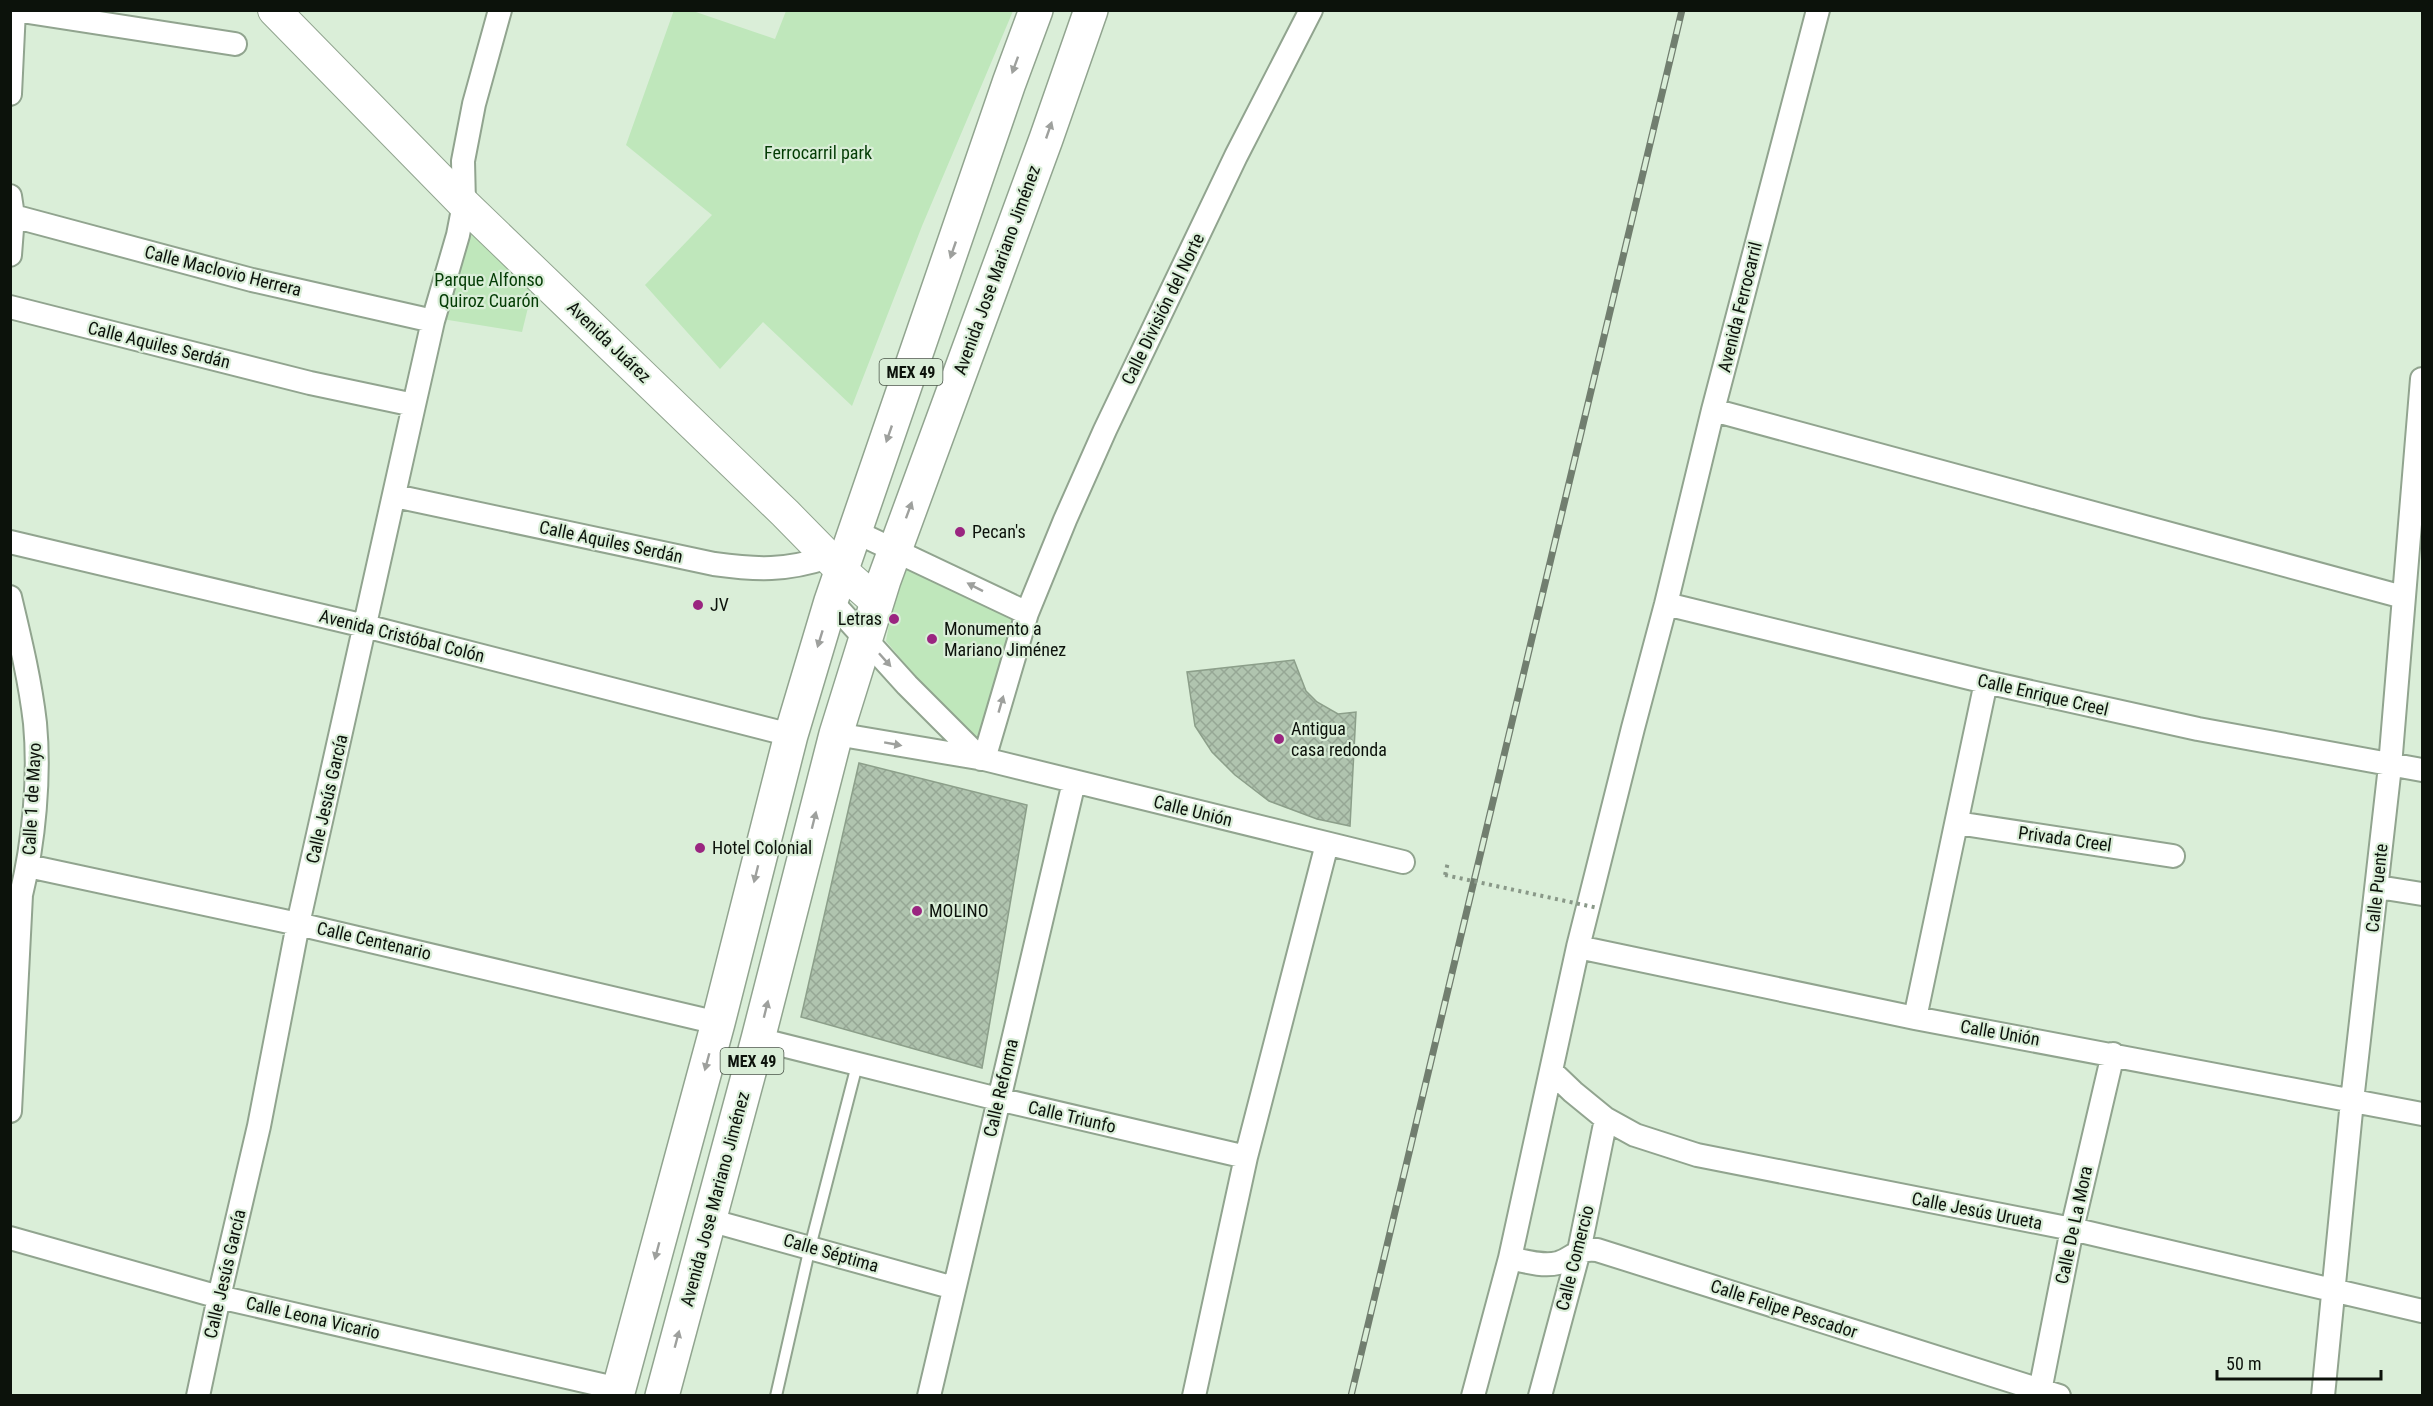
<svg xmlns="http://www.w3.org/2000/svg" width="2433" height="1406" font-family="'Roboto Condensed',sans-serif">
<defs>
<pattern id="building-cross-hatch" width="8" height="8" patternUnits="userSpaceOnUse" patternTransform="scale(1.5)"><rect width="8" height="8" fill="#b0c4af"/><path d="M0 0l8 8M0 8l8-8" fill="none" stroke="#96a795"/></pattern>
</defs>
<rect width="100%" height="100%" fill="#daeed8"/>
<path fill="#bfe7bb" d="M 674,10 L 693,11 L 775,39 L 786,11 L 1013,11 L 922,226 L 852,406 L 763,322 L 720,369 L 645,285 L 712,215 L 626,145 Z
M 468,217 L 534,283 L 522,332 L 442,319 Z
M 901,558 L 1020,616 L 979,753 L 886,641 Z"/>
<path fill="url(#building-cross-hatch)" stroke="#8c9f8a" stroke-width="1.5" d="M 1294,660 L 1306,691 L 1317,702 L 1338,714 L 1356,712 L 1350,826 L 1317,819 L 1269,801 L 1235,775 L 1212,752 L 1195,726 L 1187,672 Z
M 859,763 L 1027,805 L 982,1068 L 801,1017 Z"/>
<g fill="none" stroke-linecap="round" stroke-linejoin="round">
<defs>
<path id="lane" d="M 776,1396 L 810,1247 L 857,1065"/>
<path id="street" d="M 15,10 L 235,44
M 10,94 L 14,10
M 10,196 L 13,216 L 10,255
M 13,216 L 252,280 L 433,321
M 10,307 L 310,383 L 414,405
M 1713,410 L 2403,597
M 395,496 L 714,564 C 757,570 786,571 828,557
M 856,532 L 1027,613
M 10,542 L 365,626 L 791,735
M 10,597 C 20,639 30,680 35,723 C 40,777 34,842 21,895 L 10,1111
M 831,601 L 907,685 L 981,759
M 1666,604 L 1986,682 L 2198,729 L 2422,770
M 836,734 L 984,759 L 1403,862
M 984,759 L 1027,613 L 1065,520 L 1105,430 L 1236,156 L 1311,10
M 1957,823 L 2173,856
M 28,866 L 298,924 L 718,1023
M 2378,887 L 2422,894
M 1578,947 L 1915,1018 L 2422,1114
M 1915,1018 L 1986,682
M 758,1039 L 998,1099 L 1246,1157
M 1551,1071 L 1573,1092 L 1606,1119 L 1635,1135 L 1697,1155 L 2072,1229 L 2422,1311
M 709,1220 L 954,1288
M 10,1238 L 219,1297 L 619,1389
M 1510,1258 C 1524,1261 1543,1267 1558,1263 C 1575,1258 1575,1248 1597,1250 L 2059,1396
M 198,1396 L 219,1297 L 259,1126 L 298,924 L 414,405 L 433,321 L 458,235 L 464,204 L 463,161 L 474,104 L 500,10
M 929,1396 L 1074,782
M 1194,1396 L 1246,1157 L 1327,844
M 1473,1396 L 1510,1258 L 1578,947 L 1633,728 L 1666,604 L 1713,410 L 1818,10
M 1540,1396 L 1579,1251 L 1606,1119
M 2039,1396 L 2072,1229 L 2113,1054
M 2323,1396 L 2352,1101 L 2390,766 L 2422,379"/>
<path id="secondary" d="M 274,10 L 464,204 L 785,513 L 843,572 L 877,602"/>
<path id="highway" d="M 617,1396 L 718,1023 L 791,735 L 831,601 L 1009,83 L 1036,10
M 662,1396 L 758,1039 L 836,734 L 884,580 L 1046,139 L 1091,10"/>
</defs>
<use href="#lane" stroke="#91a48f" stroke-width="14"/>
<use href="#street" stroke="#91a48f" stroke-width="26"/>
<use href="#secondary" stroke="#91a48f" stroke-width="34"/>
<use href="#highway" stroke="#91a48f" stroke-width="36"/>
<path stroke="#899888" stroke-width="4" stroke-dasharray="3 4.5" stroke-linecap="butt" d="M 1445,875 L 1448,862"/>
<use href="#lane" stroke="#fff" stroke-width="10"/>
<use href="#street" stroke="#fff" stroke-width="22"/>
<use href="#secondary" stroke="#fff" stroke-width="32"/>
<use href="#highway" stroke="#fff" stroke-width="33"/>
<defs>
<path id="rail" d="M 1351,1396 L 1682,10"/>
</defs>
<use href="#rail" stroke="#717e6f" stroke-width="7"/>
<use href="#rail" stroke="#daeed8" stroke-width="4.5" stroke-dasharray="14" stroke-linecap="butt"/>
<path stroke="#899888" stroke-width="4" stroke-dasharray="3 4.5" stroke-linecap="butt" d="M 1445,875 L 1598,908"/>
</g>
<defs><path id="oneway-solid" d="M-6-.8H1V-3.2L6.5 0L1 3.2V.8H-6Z" transform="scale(1.5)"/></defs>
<g fill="#9ea09d">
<use href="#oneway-solid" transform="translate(1015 65) rotate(110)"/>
<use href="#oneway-solid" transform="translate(1049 130) rotate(-71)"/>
<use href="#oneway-solid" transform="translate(953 250) rotate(109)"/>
<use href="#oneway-solid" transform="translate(889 434) rotate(109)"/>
<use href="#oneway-solid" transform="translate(909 510) rotate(-70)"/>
<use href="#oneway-solid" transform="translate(975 587) rotate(-153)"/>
<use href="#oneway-solid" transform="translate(820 639) rotate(107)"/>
<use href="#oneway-solid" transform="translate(885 660) rotate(48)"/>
<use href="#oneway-solid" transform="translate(1001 704) rotate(-74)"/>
<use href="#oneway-solid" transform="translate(893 744) rotate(10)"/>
<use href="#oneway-solid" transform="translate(814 820) rotate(-76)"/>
<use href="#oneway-solid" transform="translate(756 874) rotate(104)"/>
<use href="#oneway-solid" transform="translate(766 1009) rotate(-76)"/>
<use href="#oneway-solid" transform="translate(707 1062) rotate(105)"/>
<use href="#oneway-solid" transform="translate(657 1251) rotate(105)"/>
<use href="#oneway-solid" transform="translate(677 1339) rotate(-75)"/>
</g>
<g fill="#9a2580" stroke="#daeed8" stroke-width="2">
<circle cx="960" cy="532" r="6"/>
<circle cx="698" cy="605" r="6"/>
<circle cx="894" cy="619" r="6"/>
<circle cx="932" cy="639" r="6"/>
<circle cx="1279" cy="739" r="6"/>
<circle cx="700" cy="848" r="6"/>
<circle cx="917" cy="911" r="6"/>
</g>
<g text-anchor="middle" stroke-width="4.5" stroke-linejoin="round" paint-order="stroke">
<g fill="#daeed8" stroke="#4a5448" stroke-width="1.5">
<rect x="879.5" y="359" width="63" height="26" rx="4.5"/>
<rect x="720.5" y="1048" width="63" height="26" rx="4.5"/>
</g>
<g font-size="16" font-weight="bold" fill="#0c120b">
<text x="911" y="378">MEX 49</text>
<text x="752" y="1067">MEX 49</text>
</g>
<g font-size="18" fill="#043c05" stroke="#daeed8">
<text x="818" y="159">Ferrocarril park</text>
<text x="489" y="286">Parque Alfonso<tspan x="489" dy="21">Quiroz Cuarón</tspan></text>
</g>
<g font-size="18" fill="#0c120b" stroke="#daeed8">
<text transform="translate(997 270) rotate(-70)" y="6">Avenida Jose Mariano Jiménez</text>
<text transform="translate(223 271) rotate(14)" y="6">Calle Maclovio Herrera</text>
<text transform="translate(1740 307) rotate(-76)" y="6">Avenida Ferrocarril</text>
<text transform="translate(1163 309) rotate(-64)" y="6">Calle División del Norte</text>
<text transform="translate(609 342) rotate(44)" y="6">Avenida Juárez</text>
<text transform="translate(159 345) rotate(14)" y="6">Calle Aquiles Serdán</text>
<text transform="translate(611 542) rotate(12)" y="6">Calle Aquiles Serdán</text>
<text transform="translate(402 636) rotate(14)" y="6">Avenida Cristóbal Colón</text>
<text transform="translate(2043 695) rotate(13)" y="6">Calle Enrique Creel</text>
<text transform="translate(32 799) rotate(-87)" y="6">Calle 1 de Mayo</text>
<text transform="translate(327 799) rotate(-77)" y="6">Calle Jesús García</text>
<text transform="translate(1193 811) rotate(14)" y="6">Calle Unión</text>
<text transform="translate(2065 839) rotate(8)" y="6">Privada Creel</text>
<text transform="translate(2377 888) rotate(-84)" y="6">Calle Puente</text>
<text transform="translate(374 941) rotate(13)" y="6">Calle Centenario</text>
<text transform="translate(2000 1033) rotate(10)" y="6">Calle Unión</text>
<text transform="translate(1001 1088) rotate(-77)" y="6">Calle Reforma</text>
<text transform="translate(1072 1117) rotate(13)" y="6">Calle Triunfo</text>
<text transform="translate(715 1199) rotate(-75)" y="6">Avenida Jose Mariano Jiménez</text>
<text transform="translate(1977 1211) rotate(11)" y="6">Calle Jesús Urueta</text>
<text transform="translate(2074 1225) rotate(-78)" y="6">Calle De La Mora</text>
<text transform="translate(831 1253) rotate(16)" y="6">Calle Séptima</text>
<text transform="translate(1575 1258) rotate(-76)" y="6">Calle Comercio</text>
<text transform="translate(225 1274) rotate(-77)" y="6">Calle Jesús García</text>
<text transform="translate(1784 1309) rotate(18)" y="6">Calle Felipe Pescador</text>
<text transform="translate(313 1318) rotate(13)" y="6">Calle Leona Vicario</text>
</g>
<g font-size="18" fill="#0c120b" stroke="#daeed8" text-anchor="start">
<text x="972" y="538">Pecan's</text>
<text x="710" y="611">JV</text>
<text x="882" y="625" text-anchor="end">Letras</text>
<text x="944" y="635">Monumento a<tspan x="944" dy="21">Mariano Jiménez</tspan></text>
<text x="1291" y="735">Antigua<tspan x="1291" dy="21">casa redonda</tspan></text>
<text x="712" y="854">Hotel Colonial</text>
<text x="929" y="917">MOLINO</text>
</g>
</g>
<rect width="2433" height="1406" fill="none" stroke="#0c120b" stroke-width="24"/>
<path d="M2217 1370v9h164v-9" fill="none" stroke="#0c120b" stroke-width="3"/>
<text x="2226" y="1370" font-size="18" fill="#0c120b" stroke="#daeed8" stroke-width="4.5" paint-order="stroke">50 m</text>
</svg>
